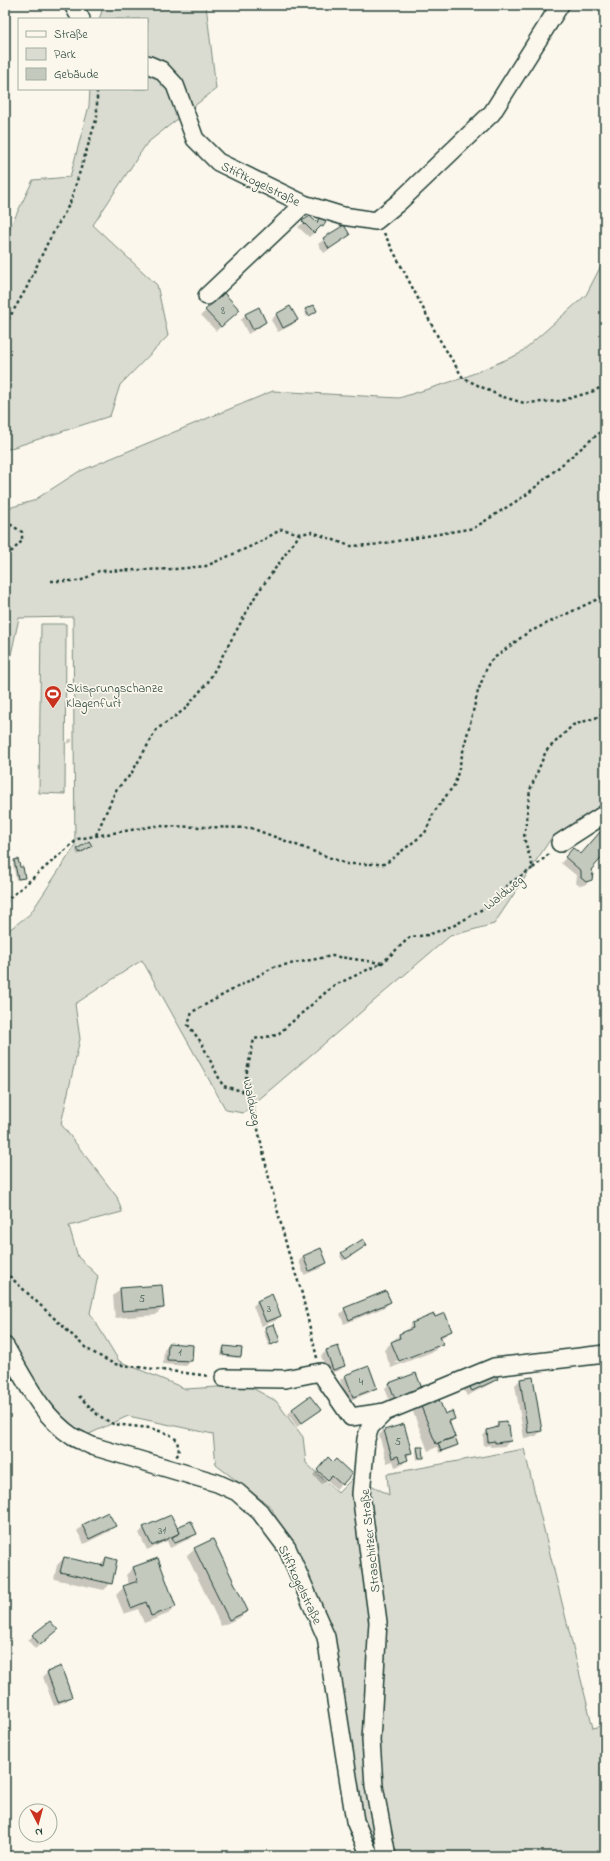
<svg xmlns="http://www.w3.org/2000/svg" width="610" height="1861" font-family="'Indie Flower',sans-serif">
<rect width="100%" height="100%" fill="#fbf7ec"/>
<filter id="ink" filterUnits="userSpaceOnUse"><feTurbulence type="fractalNoise" baseFrequency=".025" numOctaves="2"/><feDisplacementMap in="SourceGraphic" scale="8" xChannelSelector="R" yChannelSelector="G"/><feConvolveMatrix kernelMatrix="1 2 1 2 8 2 1 2 1" color-interpolation-filters="sRGB"/></filter>
<g filter="url(#ink)">
<path fill="#dbdcd1" stroke="#7d8c82" d="M 101,5 L 206,5 L 216,89 L 147,143 L 93,225 L 157,285 L 168,336 L 120,385 L 110,416 L 5,450 L 5,238 L 33,180 L 70,177 L 89,106 L 90,89 L 147,89 L 147,19 L 99,19 L 102,11 Z
M 605,258 L 605,807 L 552,837 L 494,924 L 450,936 L 243,1113 L 226,1110 L 142,960 L 75,1004 L 80,1039 L 61,1124 L 117,1197 L 122,1212 L 69,1226 L 78,1257 L 98,1276 L 90,1313 L 119,1361 L 186,1389 L 247,1385 L 276,1401 L 303,1437 L 306,1463 L 338,1493 L 355,1476 L 389,1495 L 387,1474 L 524,1449 L 593,1728 L 605,1725 L 605,1856 L 379,1856 L 362,1813 L 332,1638 L 271,1507 L 216,1465 L 213,1434 L 128,1416 L 85,1436 L 47,1404 L 5,1331 L 5,933 L 30,914 L 75,846 L 73,617 L 19,618 L 5,682 L 5,509 L 33,501 L 78,472 L 273,391 L 399,398 L 463,378 L 519,354 L 586,295 Z
M 41,624 L 66,624 L 65,794 L 39,793 Z"/>
<path fill="#0003" fill-rule="evenodd" d="M 310,217 L 315,222 L 319,218 L 322,226 L 309,237 L 298,227 Z
M 343,226 L 349,235 L 324,253 L 318,244 Z
M 290,308 L 296,320 L 292,325 L 278,332 L 271,320 L 276,315 Z
M 258,309 L 265,322 L 260,327 L 248,334 L 241,320 L 245,315 Z
M 306,310 L 316,311 L 307,317 L 304,312 Z
M 206,311 L 234,315 L 216,331 L 201,315 Z
M 69,739 L 72,739 L 72,742 L 67,744 Z
M 602,843 L 605,846 L 605,852 L 590,870 L 591,879 L 586,884 L 581,886 L 578,885 L 576,883 L 577,876 L 561,863 L 569,854 L 580,855 Z
M 91,846 L 78,855 L 76,851 L 78,849 Z
M 15,861 L 24,877 L 22,879 L 16,880 L 13,863 Z
M 364,1247 L 343,1261 L 340,1256 L 342,1254 Z
M 303,1257 L 326,1263 L 321,1268 L 304,1275 L 299,1261 Z
M 120,1289 L 163,1307 L 156,1315 L 115,1318 L 113,1296 Z
M 258,1301 L 280,1316 L 275,1321 L 261,1326 L 253,1306 Z
M 390,1302 L 385,1307 L 344,1324 L 340,1314 L 345,1309 Z
M 433,1316 L 451,1331 L 440,1339 L 442,1343 L 434,1351 L 391,1368 L 384,1350 L 399,1335 L 405,1332 L 412,1324 ZM 434,1346 L 434,1348 L 394,1364 L 394,1362 Z
M 273,1325 L 279,1341 L 269,1346 L 263,1330 Z
M 169,1344 L 192,1346 L 191,1361 L 186,1366 L 163,1364 L 164,1349 Z
M 224,1347 L 240,1356 L 238,1358 L 221,1356 L 222,1349 Z
M 337,1347 L 344,1365 L 340,1370 L 328,1374 L 321,1356 L 326,1351 Z
M 345,1376 L 376,1387 L 371,1392 L 348,1401 L 340,1380 Z
M 533,1378 L 541,1431 L 536,1436 L 524,1438 L 515,1385 L 520,1380 Z
M 497,1379 L 492,1383 L 467,1396 L 463,1388 Z
M 390,1383 L 417,1396 L 391,1405 L 385,1388 Z
M 420,1405 L 454,1419 L 449,1424 L 457,1444 L 455,1447 L 439,1453 L 437,1447 L 428,1451 L 413,1412 Z
M 293,1409 L 319,1410 L 297,1427 L 288,1414 Z
M 498,1423 L 510,1441 L 505,1446 L 490,1447 L 490,1445 L 484,1446 L 483,1436 L 487,1431 L 494,1429 Z
M 403,1425 L 411,1452 L 402,1465 L 395,1467 L 393,1461 L 387,1463 L 379,1435 L 384,1430 Z
M 418,1448 L 423,1457 L 417,1460 L 416,1450 Z
M 328,1459 L 351,1474 L 336,1489 L 327,1480 L 322,1484 L 313,1475 Z
M 108,1513 L 114,1526 L 110,1531 L 84,1544 L 77,1531 L 82,1526 Z
M 144,1528 L 177,1529 L 195,1534 L 191,1538 L 170,1548 L 167,1541 L 147,1550 L 139,1533 Z
M 195,1549 L 247,1611 L 239,1618 L 221,1626 L 187,1556 Z
M 64,1558 L 99,1566 L 106,1559 L 111,1583 L 104,1590 L 54,1579 L 57,1565 Z
M 157,1559 L 175,1607 L 168,1614 L 144,1623 L 138,1609 L 124,1614 L 116,1595 L 124,1587 L 129,1585 L 126,1575 L 133,1568 Z
M 57,1630 L 35,1649 L 28,1640 L 33,1636 Z
M 48,1672 L 71,1696 L 66,1701 L 54,1706 L 43,1677 Z"/>
<path fill="#c4c9be" stroke="#1f3d34" d="M 310,216 L 317,223 L 319,217 L 327,219 L 323,227 L 321,226 L 314,233 L 302,221 Z
M 344,225 L 350,235 L 329,249 L 323,238 Z
M 224,293 L 240,310 L 221,327 L 205,310 Z
M 314,305 L 317,311 L 309,316 L 305,309 Z
M 290,306 L 298,320 L 283,328 L 276,314 Z
M 259,307 L 266,322 L 253,330 L 245,314 Z
M 600,832 L 605,836 L 603,838 L 605,840 L 603,842 L 605,844 L 605,854 L 591,870 L 593,873 L 592,880 L 586,882 L 581,878 L 581,871 L 565,857 L 573,848 L 581,854 Z
M 89,841 L 92,846 L 80,853 L 77,849 Z
M 18,859 L 20,867 L 23,867 L 25,878 L 18,879 L 14,860 Z
M 363,1239 L 367,1245 L 346,1259 L 341,1253 Z
M 321,1248 L 327,1263 L 309,1271 L 303,1256 Z
M 162,1285 L 164,1308 L 122,1311 L 120,1288 Z
M 386,1291 L 391,1302 L 349,1320 L 344,1308 Z
M 272,1294 L 281,1316 L 266,1322 L 257,1301 Z
M 445,1313 L 452,1331 L 440,1336 L 443,1344 L 399,1361 L 391,1342 L 400,1338 L 399,1334 L 413,1328 L 412,1323 L 434,1314 L 435,1317 Z
M 274,1324 L 280,1341 L 271,1345 L 265,1327 Z
M 168,1343 L 193,1345 L 192,1361 L 167,1360 Z
M 224,1346 L 242,1348 L 241,1357 L 223,1355 Z
M 338,1346 L 345,1366 L 333,1370 L 326,1350 Z
M 369,1366 L 377,1388 L 353,1397 L 345,1375 Z
M 494,1370 L 498,1379 L 472,1391 L 467,1382 Z
M 416,1373 L 423,1391 L 396,1401 L 389,1383 Z
M 533,1377 L 542,1431 L 528,1433 L 520,1379 Z
M 310,1396 L 321,1410 L 302,1423 L 292,1409 Z
M 438,1397 L 445,1414 L 452,1411 L 455,1419 L 449,1421 L 455,1437 L 436,1444 L 420,1404 Z
M 506,1421 L 507,1426 L 509,1426 L 511,1441 L 495,1443 L 495,1441 L 488,1442 L 487,1430 L 498,1427 L 498,1422 Z
M 404,1424 L 412,1453 L 406,1454 L 408,1460 L 400,1463 L 398,1456 L 392,1458 L 384,1430 Z
M 455,1437 L 458,1445 L 441,1451 L 438,1443 Z
M 417,1447 L 423,1447 L 424,1458 L 419,1458 Z
M 328,1457 L 333,1462 L 336,1459 L 352,1474 L 342,1485 L 332,1476 L 328,1480 L 317,1470 Z
M 108,1512 L 116,1526 L 89,1539 L 82,1525 Z
M 171,1515 L 180,1533 L 152,1546 L 143,1527 Z
M 191,1521 L 197,1534 L 175,1543 L 172,1537 L 180,1533 L 177,1527 Z
M 213,1539 L 248,1611 L 229,1620 L 194,1548 Z
M 64,1557 L 104,1566 L 106,1557 L 117,1560 L 112,1584 L 60,1572 Z
M 158,1558 L 176,1607 L 151,1616 L 146,1602 L 131,1608 L 123,1586 L 138,1581 L 133,1567 Z
M 50,1621 L 58,1630 L 40,1645 L 32,1635 Z
M 61,1666 L 72,1697 L 58,1702 L 47,1672 Z"/>
<g fill="none" stroke-linecap="round" stroke-linejoin="round">
<defs>
<path id="minor" d="M 73,5 L 81,19
M 147,64 L 161,70 L 175,85 L 195,139 L 218,162 L 304,204 L 343,216 L 376,221 L 398,203 L 492,113 L 560,5
M 207,296 L 304,204
M 560,843 L 605,814
M 5,1346 C 24,1378 41,1416 73,1437 C 79,1440 86,1443 92,1446 L 217,1483 L 237,1492 L 260,1512 L 287,1548 L 326,1637 L 355,1821 L 370,1856
M 224,1378 L 285,1379 L 320,1372 L 351,1417 L 385,1412
M 387,1856 L 374,1786 L 371,1740 L 378,1622 L 361,1494 L 366,1439 L 370,1427 L 385,1412 L 494,1367 L 605,1354"/>
</defs>
<use href="#minor" stroke="#1f3d34" stroke-width="20"/>
<path stroke="#1f3d34" stroke-width="2.5" stroke-dasharray="3 3" stroke-linecap="butt" d="M 384,233 L 438,337 L 463,378 L 500,396 L 524,403 L 561,401 L 594,391 L 605,385
M 5,325 L 26,289 L 47,244 L 70,203 L 97,117 L 97,89
M 5,521 L 22,532 L 22,541 L 12,551 L 5,555
M 51,581 L 80,581 L 99,571 L 176,569 L 206,566 L 254,545 L 282,529 L 300,534
M 96,835 L 116,790 L 131,774 L 157,729 L 184,710 L 208,682 L 256,595 L 300,534 L 312,532 L 350,546 L 373,545 L 474,528 L 526,495 L 605,428
M 533,868 L 550,853
M 5,902 L 78,839 L 155,826 L 251,828 L 347,864 L 385,864 L 425,833 L 434,812 L 455,784 L 478,691 L 489,662 L 527,633 L 602,597 L 605,594
M 250,1093 L 223,1086 L 201,1042 L 188,1025 L 192,1012 L 274,967 L 332,956 L 382,963
M 5,1272 L 87,1349 L 114,1364 L 209,1376
M 317,1358 L 301,1290 L 288,1251 L 269,1178 L 246,1076 L 254,1039 L 277,1035 L 333,986 L 382,963 L 410,937 L 428,935 L 455,925 L 493,903 L 507,885 L 533,868 L 524,838 L 530,790 L 546,751 L 573,725 L 598,717 L 605,711
M 79,1396 L 98,1415 L 113,1424 L 150,1428 L 169,1434 L 177,1440 L 179,1453 L 176,1457"/>
<use href="#minor" stroke="#fbf7ec" stroke-width="17"/>
</g>
</g>
<defs>
<symbol id="stadium-pin" viewBox="-11 -11 22 30"><path d="M0 17L-7.5 6A9.5 9.5 0 1 1 7.5 6Z" fill="#c8321e" stroke="#fbf7ec"/><path d="M0-5a6.5 5 0 1 0 0 10a6.5 5 0 1 0 0-10ZM-3.5-1.8h7v3.6h-7Z" fill="#fff"/></symbol>
</defs>
<g fill-rule="evenodd">
<use href="#stadium-pin" x="43" y="684" width="20" height="27"/>
</g>
<g text-anchor="middle" stroke-width="3.5" stroke-linejoin="round" paint-order="stroke">
<g font-size="11" fill="#486056">
<text x="223" y="314">8</text>
<text x="142" y="1302">5</text>
<text x="269" y="1312">3</text>
<text x="180" y="1356">1</text>
<text x="361" y="1385">4</text>
<text x="398" y="1445">5</text>
<text x="162" y="1534">31</text>
</g>
<g font-size="13" fill="#1f3d34" stroke="#fbf7ec">
<text transform="translate(261 183) rotate(26)" y="5">Stiftkogelstraße</text>
<text transform="translate(503 892) rotate(-39)" y="5">Waldweg</text>
<text transform="translate(253 1102) rotate(78)" y="5">Waldweg</text>
<text transform="translate(369 1541) rotate(-96)" y="5">Straschitzer Straße</text>
<text transform="translate(301 1584) rotate(65)" y="5">Stiftkogelstraße</text>
</g>
<g font-size="13" fill="#1f3d34" stroke="#fbf7ec" text-anchor="start">
<text x="66" y="692">Skisprungschanze<tspan x="66" dy="15">Klagenfurt</tspan></text>
</g>
</g>
<rect width="610" height="1861" fill="none" stroke="#fbf7ec" stroke-width="20"/>
<rect x="10" y="10" width="590" height="1841" fill="none" stroke="#1f3d34" stroke-width="1.5" filter="url(#ink)"/>
<rect x="18" y="18" width="130" height="72" fill="#fbf7ec" stroke="#a3ada2"/>
<rect x="26" y="31" width="20" height="6" fill="#fbf7ec" stroke="#a3ada2"/>
<text x="54" y="38" font-size="12" fill="#1f3d34">Straße</text>
<rect x="26" y="48" width="20" height="12" fill="#dbdcd1" stroke="#a3ada2"/>
<text x="54" y="58" font-size="12" fill="#1f3d34">Park</text>
<rect x="26" y="68" width="20" height="12" fill="#c4c9be" stroke="#a3ada2"/>
<text x="54" y="78" font-size="12" fill="#1f3d34">Gebäude</text>
<g transform="translate(38 1823) rotate(174)"><circle r="19" fill="#fbf7ec" stroke="#a3ada2"/>
<path d="M0-3L7 15L0 10L-7 15Z" fill="#c8321e"/>
<text y="-6" font-size="11" font-weight="bold" text-anchor="middle" fill="#1f3d34">N</text>
</g>
</svg>
